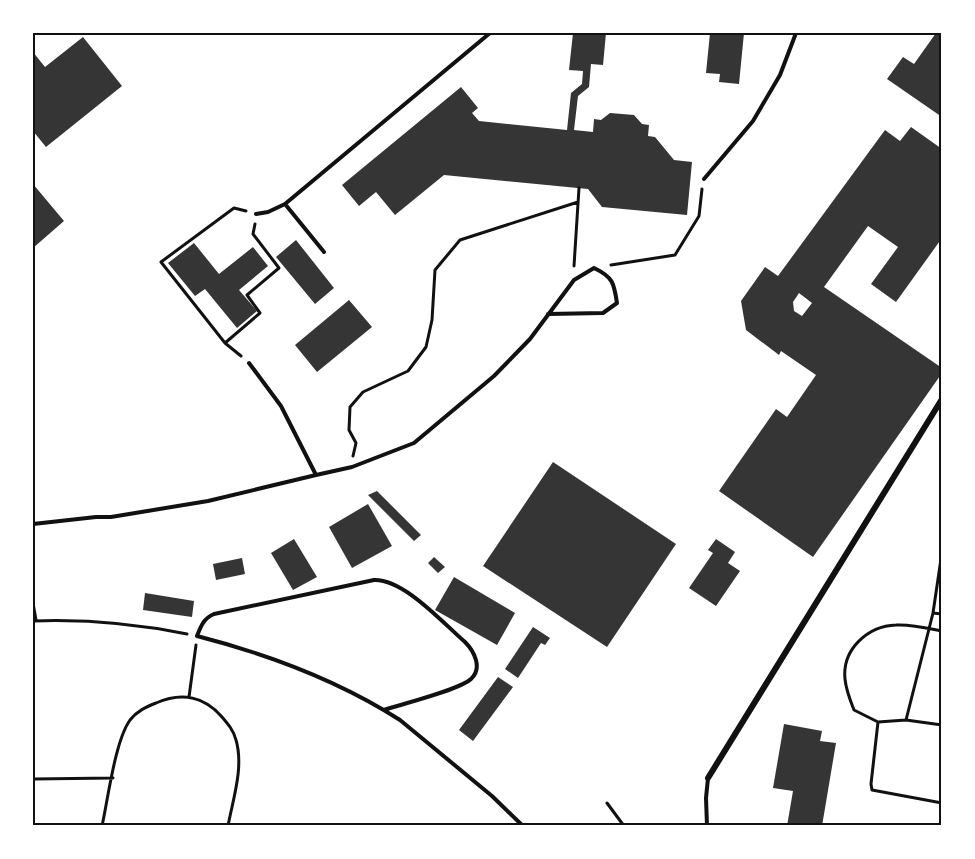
<svg xmlns="http://www.w3.org/2000/svg" width="975" height="859" font-family="'Roboto Serif',serif">
<rect width="100%" height="100%" fill="#fff"/>
<path fill="#353535" fill-rule="evenodd" d="M 573,33 L 606,33 L 603,65 L 591,64 L 589,87 L 578,96 L 574,130 L 593,132 L 594,119 L 601,120 L 610,113 L 634,115 L 642,124 L 649,125 L 648,136 L 655,137 L 674,160 L 692,162 L 687,215 L 602,207 L 588,189 L 444,175 L 395,215 L 376,192 L 359,206 L 342,185 L 461,87 L 478,108 L 472,113 L 479,121 L 567,130 L 571,93 L 582,84 L 583,71 L 569,70 Z
M 710,33 L 744,33 L 739,84 L 719,82 L 720,74 L 706,73 Z
M 936,33 L 942,33 L 942,117 L 887,79 L 903,57 L 914,64 Z
M 83,37 L 122,86 L 46,147 L 33,131 L 33,52 L 45,67 Z
M 911,127 L 942,149 L 942,161 L 939,165 L 942,168 L 942,238 L 896,302 L 871,284 L 898,247 L 868,226 L 824,287 L 942,368 L 942,373 L 813,557 L 719,491 L 776,409 L 787,417 L 816,375 L 781,351 L 779,355 L 746,330 L 741,301 L 765,267 L 778,276 L 885,130 L 900,141 ZM 799,293 L 812,303 L 802,316 L 794,311 L 793,302 Z
M 33,184 L 64,221 L 33,248 Z
M 296,240 L 334,288 L 315,304 L 276,257 Z
M 194,243 L 219,274 L 253,247 L 268,266 L 239,290 L 257,311 L 237,328 L 205,289 L 195,296 L 168,263 Z
M 349,300 L 372,327 L 317,372 L 295,345 Z
M 553,462 L 676,544 L 607,647 L 483,566 Z
M 377,491 L 421,535 L 414,541 L 368,495 Z
M 368,504 L 392,546 L 352,568 L 329,527 Z
M 294,539 L 317,577 L 293,590 L 271,553 Z
M 716,539 L 735,552 L 728,563 L 740,571 L 716,606 L 689,588 L 713,553 L 708,550 Z
M 434,557 L 445,567 L 438,573 L 428,563 Z
M 242,558 L 245,574 L 216,580 L 213,564 Z
M 454,577 L 515,613 L 497,645 L 435,610 Z
M 145,593 L 194,601 L 192,617 L 143,610 Z
M 533,627 L 550,638 L 545,645 L 541,643 L 518,678 L 505,669 Z
M 498,677 L 513,687 L 473,741 L 459,730 Z
M 784,724 L 822,731 L 820,741 L 836,743 L 822,826 L 787,826 L 793,791 L 773,788 Z"/>
<g fill="none" stroke-linecap="round" stroke-linejoin="round">
<path stroke="#111" stroke-width="3" d="M 611,265 L 675,255 L 699,216 L 702,189
M 574,266 L 579,188
M 225,343 L 260,313 L 247,295 L 279,268 L 253,234 L 255,224
M 241,356 L 225,343 L 161,262 L 234,208 L 246,211
M 353,456 L 356,443 L 349,430 L 350,407 L 363,392 L 408,371 L 426,347 L 432,320 L 435,270 L 460,240 L 578,202
M 942,552 L 933,613 L 906,720 L 942,725
M 33,603 L 36,620
M 933,613 L 942,614
M 33,621 C 85,619 137,624 187,634
M 189,697 L 196,645
M 906,720 L 878,722 L 854,710 C 850,700 846,690 845,679 C 842,649 868,626 896,625 C 911,624 927,628 942,631
M 878,722 L 871,784 L 872,790 L 942,803
M 33,779 L 113,778
M 607,803 L 624,826
M 102,826 C 108,799 115,741 130,720 C 137,711 146,707 156,703 C 181,692 204,696 222,717 C 228,724 234,731 236,740 C 244,767 233,799 228,826"/>
<path stroke="#111" stroke-width="4" d="M 704,179 L 753,121 L 780,75 L 796,33
M 285,204 L 324,252
M 256,214 L 268,212 L 285,204 L 490,33
M 249,363 L 281,406 L 316,475
M 33,524 L 96,517 L 111,517 L 208,501 L 316,475 L 352,467 L 414,443 L 494,376 L 530,339 L 574,280 L 594,268 C 613,277 614,283 617,303 L 603,313 L 548,314
M 384,710 C 402,704 459,690 471,679 C 483,668 474,651 465,642 C 443,623 404,579 374,580 L 214,614 C 203,619 201,626 197,636 C 267,654 339,681 400,720 L 492,796 L 523,826
M 707,826 L 706,798 L 708,778"/>
<path stroke="#111" stroke-width="6" d="M 708,778 L 942,399"/>
</g>
<rect width="975" height="859" fill="none" stroke="#ffffff" stroke-width="69"/>
<rect x="34" y="34" width="906" height="790" fill="none" stroke="#111" stroke-width="2"/>
</svg>
